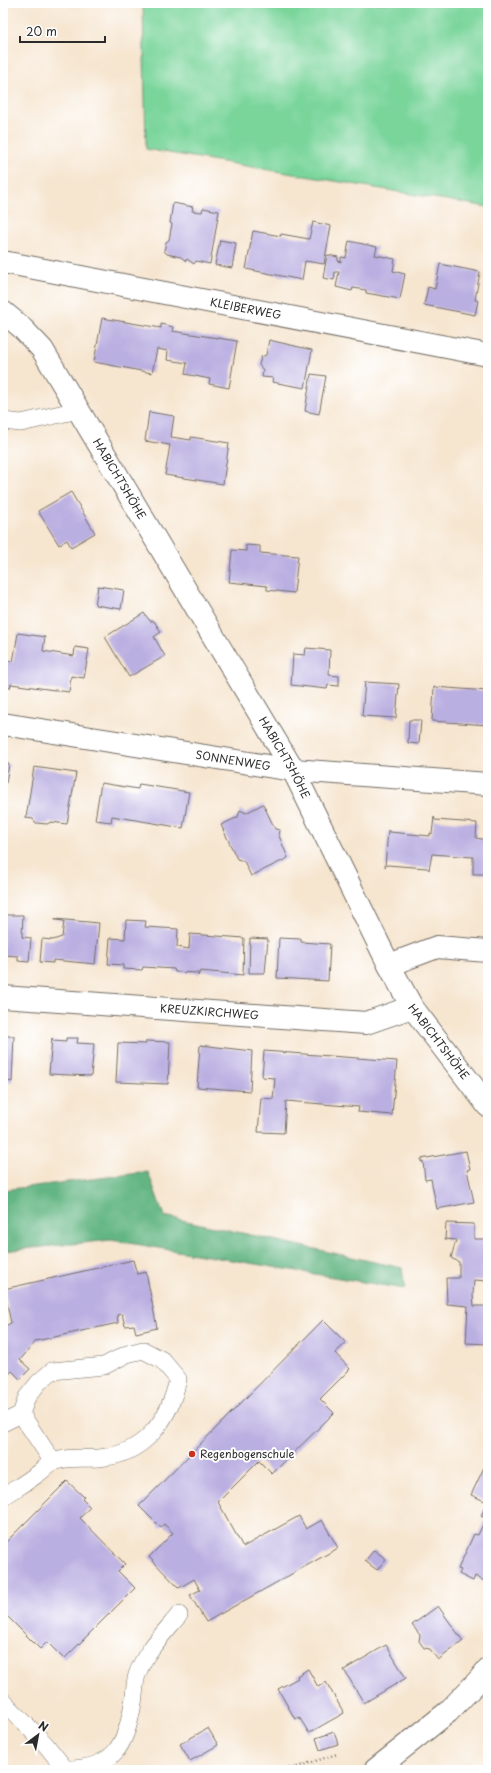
<svg xmlns="http://www.w3.org/2000/svg" width="491" height="1773" font-family="'Playpen Sans',sans-serif">
<rect width="100%" height="100%" fill="#fff"/>
<filter id="ink" filterUnits="userSpaceOnUse"><feTurbulence type="fractalNoise" baseFrequency=".025" numOctaves="2"/><feDisplacementMap in="SourceGraphic" scale="8" xChannelSelector="R" yChannelSelector="G"/><feConvolveMatrix kernelMatrix="1 2 1 2 8 2 1 2 1" color-interpolation-filters="sRGB"/></filter>
<filter id="wash" filterUnits="userSpaceOnUse"><feTurbulence type="fractalNoise" baseFrequency=".012" numOctaves="4" result="noise"/><feDisplacementMap in="SourceGraphic" scale="16" xChannelSelector="R" yChannelSelector="G"/><feGaussianBlur stdDeviation="0.9" result="paint"/><feColorMatrix in="noise" values="0 0 0 0 0 0 0 0 0 0 0 0 0 0 0 0 0 1.4 0 .05"/><feComposite in="paint" operator="in"/></filter>
<g filter="url(#wash)">
<rect width="100%" height="100%" fill="#f6e5cf"/>
<path fill="#7ad59b" stroke="#528063" d="M 143,3 L 488,3 L 488,207 L 146,149 Z"/>
<path fill="#63b683" stroke="#477057" d="M 148,1172 L 164,1216 L 402,1268 L 405,1289 L 111,1240 L 3,1251 L 3,1190 Z"/>
<g id="blocks">
<path fill="#baafe1" d="M 173,203 L 193,207 L 192,211 L 202,212 L 203,208 L 219,211 L 210,264 L 196,261 L 194,264 L 187,259 L 186,261 L 181,257 L 167,254 L 164,251 L 166,242 L 169,240 L 172,224 L 170,223 Z
M 313,222 L 331,226 L 324,264 L 305,261 L 302,280 L 246,269 L 253,231 L 281,236 L 281,234 L 309,239 Z
M 220,240 L 236,243 L 232,268 L 215,265 Z
M 349,241 L 377,247 L 375,255 L 395,259 L 393,271 L 405,274 L 400,299 L 366,293 L 366,290 L 353,288 L 352,291 L 336,287 L 339,272 L 335,272 L 334,280 L 323,278 L 327,255 L 338,257 L 338,261 L 341,262 L 341,257 L 346,258 Z
M 440,264 L 480,272 L 475,300 L 478,301 L 475,315 L 424,305 L 428,287 L 435,289 Z
M 102,318 L 161,328 L 161,324 L 173,327 L 172,331 L 237,341 L 229,388 L 209,384 L 210,379 L 185,374 L 187,363 L 167,360 L 168,351 L 157,349 L 152,373 L 94,362 Z
M 269,340 L 312,350 L 305,388 L 272,382 L 273,378 L 262,377 L 263,370 L 259,365 L 261,357 L 266,355 Z
M 311,374 L 326,376 L 319,414 L 305,411 Z
M 149,412 L 174,416 L 171,437 L 191,440 L 191,437 L 229,443 L 223,484 L 165,475 L 170,445 L 145,441 Z
M 71,492 L 95,533 L 71,547 L 67,540 L 59,545 L 38,511 Z
M 246,545 L 260,546 L 260,553 L 298,556 L 294,593 L 267,590 L 267,586 L 229,582 L 232,550 L 246,551 Z
M 98,586 L 124,590 L 121,609 L 95,605 Z
M 144,613 L 150,621 L 154,621 L 161,632 L 154,637 L 165,656 L 129,677 L 105,637 Z
M 18,633 L 45,637 L 43,651 L 74,656 L 75,647 L 89,649 L 84,678 L 71,676 L 69,692 L 11,684 L 10,688 L 3,687 L 3,660 L 13,662 Z
M 306,648 L 330,650 L 329,675 L 339,676 L 339,686 L 328,685 L 327,689 L 291,685 L 293,654 L 305,655 Z
M 365,682 L 399,684 L 396,718 L 362,716 Z
M 434,687 L 488,691 L 488,725 L 432,721 Z
M 409,720 L 421,720 L 419,744 L 408,743 Z
M 3,763 L 9,764 L 6,783 L 3,783 Z
M 34,767 L 76,773 L 67,824 L 51,822 L 47,824 L 36,823 L 33,819 L 26,818 Z
M 101,783 L 138,789 L 139,784 L 189,792 L 183,828 L 112,816 L 111,822 L 95,820 Z
M 263,804 L 275,829 L 280,830 L 279,836 L 288,858 L 251,876 L 244,861 L 237,859 L 221,825 L 238,817 L 240,810 L 246,813 Z
M 434,817 L 435,820 L 477,823 L 476,838 L 488,840 L 488,874 L 473,874 L 473,857 L 432,854 L 429,870 L 427,868 L 387,865 L 385,867 L 388,830 L 390,832 L 430,836 L 430,833 L 432,834 Z
M 3,915 L 23,915 L 22,937 L 31,938 L 29,962 L 18,961 L 18,956 L 3,955 Z
M 55,919 L 99,923 L 95,964 L 53,960 L 53,963 L 40,962 L 42,939 L 53,940 L 62,937 L 64,921 L 55,920 Z
M 126,920 L 146,921 L 145,927 L 178,929 L 177,947 L 189,949 L 190,934 L 244,938 L 243,975 L 200,971 L 198,976 L 198,973 L 175,972 L 174,969 L 143,967 L 142,970 L 123,969 L 123,965 L 108,964 L 110,938 L 125,939 Z
M 250,938 L 268,939 L 265,973 L 249,973 Z
M 279,938 L 301,939 L 301,942 L 330,944 L 328,981 L 277,978 Z
M 3,1036 L 14,1036 L 12,1082 L 3,1080 Z
M 52,1038 L 53,1041 L 66,1042 L 66,1038 L 78,1038 L 77,1043 L 94,1044 L 91,1076 L 49,1074 Z
M 146,1041 L 170,1042 L 168,1084 L 116,1082 L 118,1043 L 146,1044 Z
M 200,1045 L 252,1051 L 250,1091 L 197,1087 Z
M 264,1051 L 397,1061 L 392,1115 L 358,1112 L 359,1107 L 286,1101 L 284,1133 L 258,1132 L 261,1098 L 273,1099 L 275,1078 L 262,1077 Z
M 466,1151 L 470,1169 L 467,1170 L 474,1202 L 437,1209 L 431,1179 L 425,1180 L 423,1161 L 421,1162 L 421,1159 Z
M 446,1223 L 474,1224 L 474,1239 L 488,1239 L 488,1281 L 474,1280 L 473,1295 L 474,1306 L 488,1306 L 488,1344 L 466,1343 L 468,1306 L 447,1304 L 446,1278 L 459,1278 L 459,1262 L 451,1258 L 456,1240 L 445,1239 Z
M 133,1260 L 137,1274 L 146,1272 L 157,1328 L 136,1333 L 134,1325 L 125,1326 L 122,1314 L 117,1315 L 118,1323 L 36,1341 L 20,1360 L 30,1369 L 20,1379 L 12,1371 L 3,1380 L 3,1327 L 11,1323 L 4,1289 Z
M 323,1320 L 346,1343 L 335,1353 L 350,1369 L 320,1399 L 334,1413 L 272,1474 L 259,1461 L 218,1502 L 243,1547 L 299,1516 L 306,1529 L 322,1520 L 338,1548 L 206,1622 L 190,1595 L 200,1590 L 194,1579 L 179,1588 L 149,1557 L 173,1533 L 164,1524 L 161,1528 L 139,1506 Z
M 488,1459 L 488,1583 L 475,1576 L 473,1581 L 459,1574 L 461,1570 L 458,1569 L 474,1534 L 478,1535 L 486,1518 L 481,1516 L 487,1502 L 471,1495 Z
M 67,1481 L 84,1497 L 82,1499 L 90,1507 L 80,1518 L 125,1564 L 118,1571 L 135,1588 L 64,1659 L 47,1642 L 40,1649 L 3,1612 L 3,1545 Z
M 374,1550 L 386,1559 L 377,1570 L 365,1561 Z
M 438,1606 L 463,1641 L 438,1660 L 430,1649 L 424,1648 L 419,1641 L 420,1635 L 412,1625 Z
M 386,1645 L 406,1678 L 364,1703 L 344,1670 Z
M 308,1669 L 318,1687 L 326,1682 L 344,1713 L 309,1733 L 299,1717 L 295,1719 L 278,1689 L 298,1678 L 297,1676 Z
M 208,1728 L 218,1745 L 190,1761 L 180,1744 Z
M 334,1732 L 338,1744 L 320,1750 L 316,1738 Z"/>
</g>
</g>
<g filter="url(#ink)">
<use href="#blocks" fill-opacity="0" stroke="#726c64" stroke-width="1"/>
<g fill="none" stroke-linecap="round" stroke-linejoin="round">
<defs>
<path id="service" d="M 3,421 L 21,423 L 78,410
M 21,1414 L 53,1462
M 3,1423 L 21,1414 L 27,1397 L 39,1382 L 52,1371 L 104,1366 L 127,1354 L 143,1350 L 162,1360 L 178,1379 C 169,1421 144,1455 98,1458 C 84,1459 68,1456 53,1462 C 48,1464 43,1470 39,1473 C 27,1482 15,1489 3,1497
M 3,1701 L 46,1745 L 66,1770
M 66,1769 C 114,1769 126,1746 133,1703 C 135,1694 134,1684 137,1675 C 144,1653 164,1633 179,1615"/>
<g id="minor">
<path id="s1" d="M 3,262 L 488,355"/>
<path id="s2" d="M 3,312 L 20,326 L 42,349 L 293,770 L 389,965 L 412,1007 L 488,1106"/>
<path id="s3" d="M 3,724 L 293,770 L 488,784"/>
<path d="M 389,965 L 437,947 L 488,951"/>
<path id="s4" d="M 3,997 L 366,1023 L 412,1007"/>
<path d="M 375,1770 L 448,1712 L 479,1680 L 488,1669"/>
</g>
</defs>
<use href="#service" stroke="#726c64" stroke-width="18"/>
<use href="#minor" stroke="#726c64" stroke-width="24"/>
<path stroke="#726c64" stroke-width="2.5" stroke-dasharray="1 3" stroke-linecap="butt" d="M 217,1770 L 294,1768 L 337,1754"/>
<use href="#service" stroke="#fff" stroke-width="17"/>
<use href="#minor" stroke="#fff" stroke-width="22"/>
</g>
</g>
<circle fill="#c8321e" stroke="#fff" stroke-width="1.5" cx="192" cy="1454" r="4"/>
<g text-anchor="middle" stroke-width="4" stroke-linejoin="round" paint-order="stroke">
<g font-size="11" fill="#2b2b2b" stroke="#fff">
<text dy="4" stroke="none"><textPath href="#s1" startOffset="247">KLEIBERWEG</textPath></text>
<text dy="4" stroke="none"><textPath href="#s2" startOffset="205">HABICHTSHÖHE</textPath></text>
<text dy="4" stroke="none"><textPath href="#s2" startOffset="529">HABICHTSHÖHE</textPath></text>
<text dy="4" stroke="none"><textPath href="#s3" startOffset="233">SONNENWEG</textPath></text>
<text dy="4" stroke="none"><textPath href="#s4" startOffset="207">KREUZKIRCHWEG</textPath></text>
<text dy="4" stroke="none"><textPath href="#s2" startOffset="853">HABICHTSHÖHE</textPath></text>
</g>
<g font-size="11" fill="#2b2b2b" stroke="#fff" text-anchor="start">
<text x="200" y="1458">Regenbogenschule</text>
</g>
</g>
<rect width="491" height="1773" fill="none" stroke="#fff" stroke-width="16"/>
<g transform="translate(38 1735) rotate(32)" stroke="#ffffff" stroke-width="3" paint-order="stroke">
<path d="M0-3L7 15L0 10L-7 15Z" fill="#2b2b2b"/>
<text y="-6" font-size="11" font-weight="bold" text-anchor="middle" fill="#2b2b2b">N</text>
</g>
<path d="M20 36v6h85v-6" fill="none" stroke="#2b2b2b" stroke-width="2"/>
<text x="26" y="36" font-size="12" fill="#2b2b2b" stroke="#ffffff" stroke-width="3" paint-order="stroke">20 m</text>
</svg>
